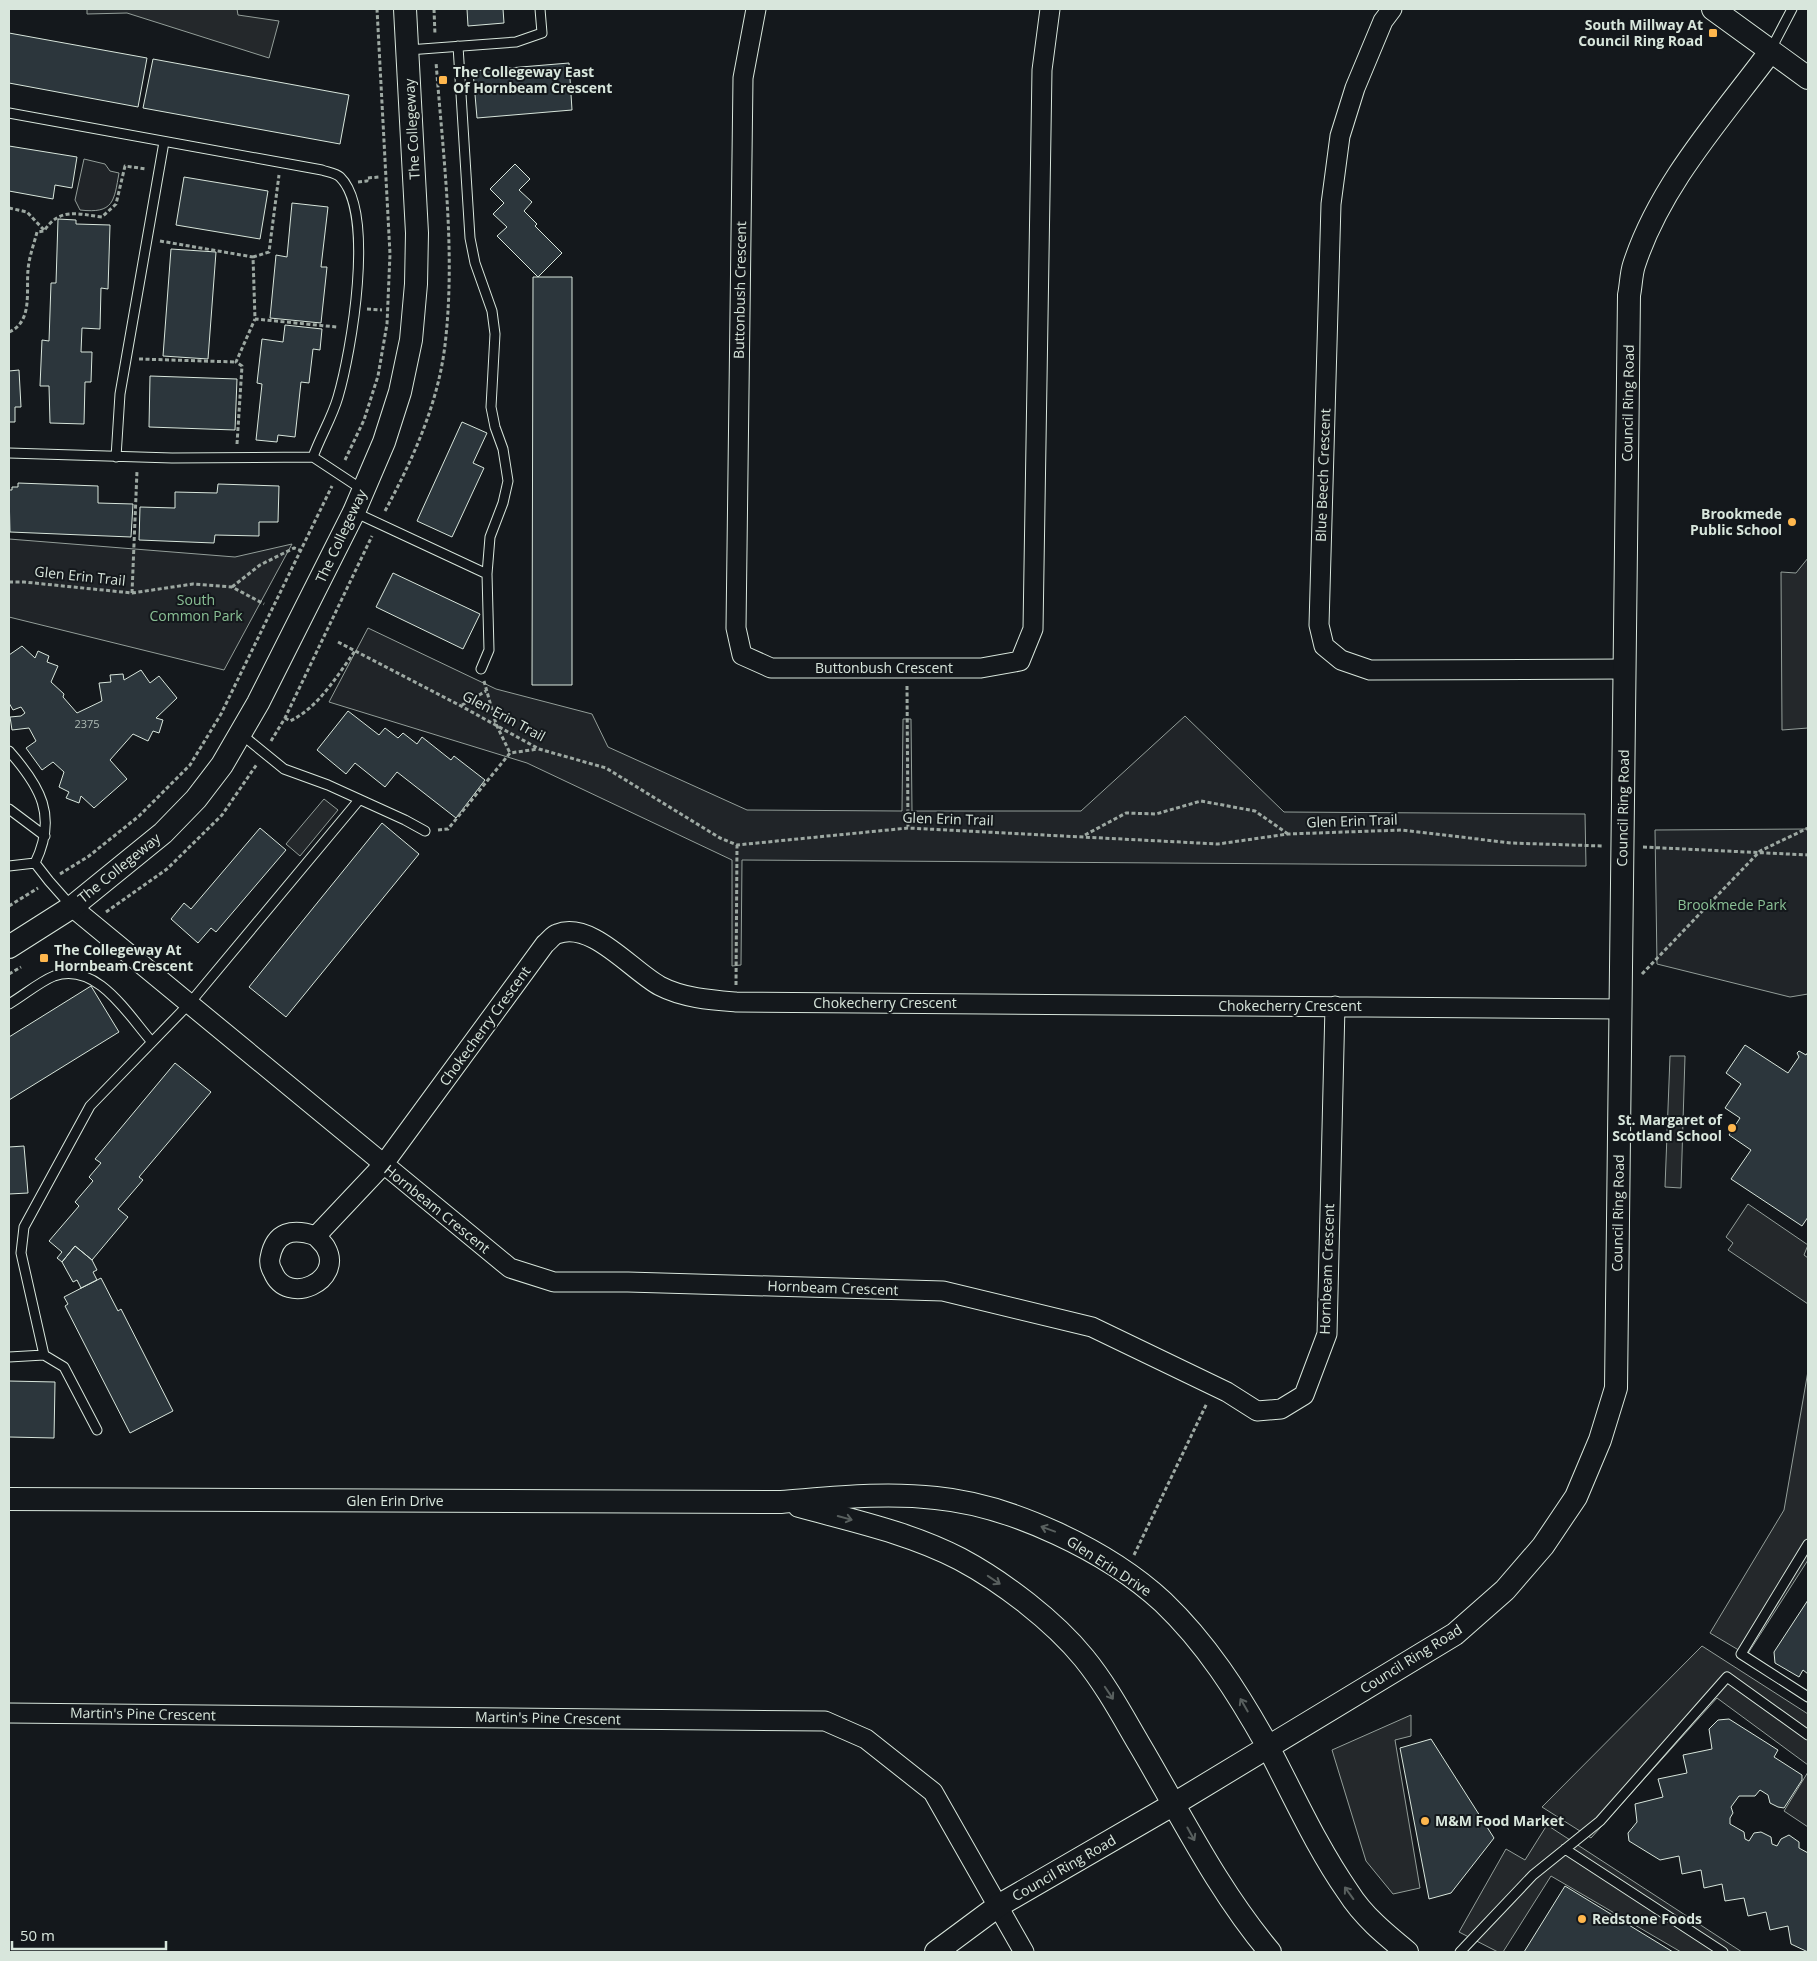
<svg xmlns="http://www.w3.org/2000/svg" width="1817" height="1961" font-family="'Open Sans',sans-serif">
<rect width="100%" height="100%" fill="#14181c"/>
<path fill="#202428" stroke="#939e99" d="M 84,159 L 105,164 L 110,171 L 119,173 C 114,201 114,214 80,210 L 75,200 Z
M 9,539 L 235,557 L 292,544 L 224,670 L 9,617 Z
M 368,628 L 496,689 L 592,714 L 608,747 L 747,810 L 902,811 L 903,719 L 911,719 L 912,811 L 1081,811 L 1185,716 L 1284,812 L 1585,814 L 1586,866 L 742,860 L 741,965 L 732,966 L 732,860 L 527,763 L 329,702 Z
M 1808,829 L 1808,994 L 1790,997 L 1657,964 L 1655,830 Z"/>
<path fill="#24282b" stroke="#939e99" d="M 87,9 L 237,9 L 238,15 L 279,21 L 269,58 L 127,13 L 87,14 Z
M 1808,558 L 1808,728 L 1782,730 L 1781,572 L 1796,573 Z
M 324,799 L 338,810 L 300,856 L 286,844 Z
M 1670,1056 L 1685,1056 L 1681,1188 L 1665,1187 Z
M 1748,1204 L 1808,1245 L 1804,1255 L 1808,1258 L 1808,1304 L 1728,1250 L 1733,1243 L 1726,1237 Z
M 1808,1371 L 1808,1560 L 1747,1655 L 1710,1633 L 1784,1510 Z
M 1702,1646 L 1808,1714 L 1808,1765 L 1717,1698 L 1591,1838 L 1542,1807 Z
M 1411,1715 L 1411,1736 L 1395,1740 L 1420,1888 L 1393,1894 L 1366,1861 L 1332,1750 Z
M 1808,1772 L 1808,1827 L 1784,1811 Z
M 1547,1825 L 1742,1952 L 1681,1952 L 1551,1876 L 1503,1952 L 1498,1952 L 1459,1932 L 1506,1849 L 1525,1860 Z"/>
<path fill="#2c363c" stroke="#d8e6dc" d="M 467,9 L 503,9 L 504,23 L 468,26 Z
M 9,33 L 147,58 L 138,107 L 9,83 Z
M 153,59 L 349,95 L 340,144 L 143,108 Z
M 569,63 L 572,110 L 477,118 L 473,71 Z
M 9,146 L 77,157 L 72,188 L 55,185 L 53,199 L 9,191 Z
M 515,164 L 530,179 L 519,190 L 532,202 L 524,211 L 537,224 L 535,226 L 562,253 L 538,277 L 497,236 L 507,227 L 493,214 L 504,203 L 490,189 Z
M 184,177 L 268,191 L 260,239 L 176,225 Z
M 292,203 L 328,207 L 321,267 L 327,267 L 321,323 L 270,318 L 276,255 L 287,257 Z
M 58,219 L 76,220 L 76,224 L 110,225 L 108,289 L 101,288 L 100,329 L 82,328 L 81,352 L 92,352 L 91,382 L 85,382 L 84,424 L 50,423 L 49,386 L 40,386 L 42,340 L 49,341 L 51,283 L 56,283 Z
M 171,249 L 216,252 L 208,359 L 163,356 Z
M 533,277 L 572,277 L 572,685 L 532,685 Z
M 285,325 L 322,329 L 320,350 L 313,349 L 309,383 L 301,382 L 295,437 L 278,435 L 277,442 L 256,440 L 262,384 L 257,383 L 262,339 L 283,342 Z
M 19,370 L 21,407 L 15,407 L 15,422 L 9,422 L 9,371 Z
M 150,376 L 237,379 L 235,430 L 149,427 Z
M 462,422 L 487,433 L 473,463 L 484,468 L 452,537 L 417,521 Z
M 18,483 L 98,486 L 98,503 L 133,504 L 131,537 L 10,532 L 9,490 L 12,490 L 12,487 L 18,487 Z
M 218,484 L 279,486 L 278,522 L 259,522 L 259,536 L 215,535 L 214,543 L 139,540 L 140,507 L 175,508 L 175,492 L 217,493 Z
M 393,573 L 480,614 L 463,649 L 376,607 Z
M 22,646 L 35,658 L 38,651 L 49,656 L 47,662 L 58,666 L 51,682 L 64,694 L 63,697 L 77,713 L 102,701 L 99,683 L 111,682 L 110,675 L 123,674 L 124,680 L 141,670 L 150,683 L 159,676 L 177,698 L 156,718 L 163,720 L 159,733 L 153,731 L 148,741 L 133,734 L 110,760 L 127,779 L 94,808 L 81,796 L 79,803 L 66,798 L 69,792 L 59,787 L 64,772 L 53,762 L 42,770 L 26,748 L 36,741 L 29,728 L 12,730 L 10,717 L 21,716 L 25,713 L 21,707 L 13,710 L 9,703 L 9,655 Z
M 348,711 L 379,735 L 385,728 L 398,738 L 403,733 L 417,744 L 422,737 L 451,760 L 454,756 L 485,780 L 456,818 L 397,772 L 385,787 L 355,763 L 346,774 L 317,750 Z
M 382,823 L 419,854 L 286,1017 L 249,987 Z
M 260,828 L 286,850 L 216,932 L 211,928 L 198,943 L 171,919 L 184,903 L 191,909 Z
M 91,986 L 119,1032 L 9,1100 L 9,1037 Z
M 1745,1045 L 1788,1073 L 1799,1057 L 1797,1053 L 1799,1051 L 1806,1055 L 1808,1052 L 1808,1217 L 1802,1226 L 1731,1179 L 1751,1150 L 1729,1135 L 1740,1118 L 1725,1108 L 1741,1084 L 1726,1073 Z
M 175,1063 L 211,1092 L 139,1177 L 143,1180 L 118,1209 L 128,1217 L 92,1260 L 75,1246 L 62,1262 L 57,1258 L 62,1252 L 49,1241 L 79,1206 L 75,1202 L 93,1181 L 89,1177 L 101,1163 L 95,1159 Z
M 24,1146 L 28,1193 L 9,1194 L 9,1147 Z
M 75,1246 L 92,1260 L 97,1270 L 93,1272 L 97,1280 L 81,1288 L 77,1280 L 73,1282 L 62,1262 Z
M 101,1278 L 118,1311 L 121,1309 L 173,1411 L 130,1433 L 65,1306 L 68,1304 L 64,1297 Z
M 9,1381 L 55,1382 L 54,1438 L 9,1437 Z
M 1808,1600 L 1808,1674 L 1803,1670 L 1799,1677 L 1775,1663 L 1774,1652 Z
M 1729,1719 L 1778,1750 L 1774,1757 L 1802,1775 L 1802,1780 L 1784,1808 L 1778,1807 L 1770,1803 L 1768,1795 L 1760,1790 L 1755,1796 L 1739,1796 L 1731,1807 L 1733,1813 L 1730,1818 L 1730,1824 L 1744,1832 L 1745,1839 L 1749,1841 L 1754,1833 L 1761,1832 L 1771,1837 L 1772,1844 L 1777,1846 L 1781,1839 L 1789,1835 L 1799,1842 L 1799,1848 L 1808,1853 L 1808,1952 L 1791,1944 L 1788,1926 L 1770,1930 L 1766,1912 L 1748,1916 L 1744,1898 L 1725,1901 L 1722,1884 L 1704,1888 L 1701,1870 L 1682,1874 L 1679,1856 L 1660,1860 L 1629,1841 L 1628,1833 L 1637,1822 L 1635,1804 L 1663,1797 L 1658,1779 L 1687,1773 L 1683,1755 L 1712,1749 L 1709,1729 L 1718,1720 Z
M 1431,1739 L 1494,1838 L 1451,1893 L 1429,1899 L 1400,1748 Z
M 1565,1886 L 1673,1952 L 1524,1952 Z"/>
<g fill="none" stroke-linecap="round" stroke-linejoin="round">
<defs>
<path id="service" d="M 458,46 L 470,238 L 475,263 L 492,311 L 495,334 L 491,407 L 495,427 L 503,449 L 508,481 L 503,503 L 490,537 L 487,574 L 489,650 L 481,669
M 408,50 L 516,42 L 542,33 L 540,9
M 1770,51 L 1792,9
M 9,113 L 322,170 C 327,172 336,173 340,177 C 376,212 351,353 338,397 C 332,418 320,437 313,457 L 172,458 L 9,453
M 116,457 L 120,394 L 164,142
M 313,457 L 363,490
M 354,512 L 487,574
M 241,734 L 284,769 L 328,785 L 405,820 L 425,831
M 9,751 C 40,786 58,816 35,863 L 49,881 L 72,907
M 9,809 L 45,836
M 9,866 L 35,863
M 9,1004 C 23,996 39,982 54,976 C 97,961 128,1015 152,1042
M 44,1355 L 64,1367 L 97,1430
M 9,1357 L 44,1355 L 21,1253 L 24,1227 L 90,1106 L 189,1004 L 359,800
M 1808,1544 L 1741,1654 L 1808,1697
M 1565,1849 L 1723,1952
M 1460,1952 L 1533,1875 L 1600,1821 L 1727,1677 L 1808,1735"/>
<path id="minor" d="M 756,9 L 743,78 L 736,628 L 742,655 L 771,668 L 981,668 L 1020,661 L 1033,629 L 1042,70 L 1050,9
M 1392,9 L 1383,21 L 1355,88 L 1340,136 L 1331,204 L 1319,625 L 1324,646 L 1341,660 L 1370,670 L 1624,669
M 72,907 L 510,1268 L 554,1282 L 628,1282 L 943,1291 L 1092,1327 L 1227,1392 L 1257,1411 L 1281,1409 L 1304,1395 L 1327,1334 L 1335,1006
M 316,1236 C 319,1240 324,1244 326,1248 C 344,1281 287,1307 273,1272 C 270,1267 269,1263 270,1258 C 275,1231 293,1228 316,1236 L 383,1165 L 545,944 C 549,941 553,935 557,934 C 591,920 632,971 660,986 C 683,998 711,1000 736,1002 L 1620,1009
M 9,1713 L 825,1721 L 866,1739 L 933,1792 L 1024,1952"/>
<path id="tertiary" d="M 1713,9 L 1808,78
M 9,947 L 72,907 L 163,833 L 196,799 L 222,765 L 258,703 L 354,512 L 384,442 L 400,392 L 411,340 L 416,284 L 417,233 L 405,9
M 9,1499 L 781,1502 C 833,1498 884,1492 936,1498 C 1011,1505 1108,1551 1163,1602 C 1206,1643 1238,1693 1267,1745 C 1293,1794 1316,1846 1348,1892 C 1363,1916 1385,1934 1407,1952
M 799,1506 C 854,1521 910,1533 960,1559 C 1003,1582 1054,1621 1084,1658 C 1106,1685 1122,1715 1139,1744 C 1181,1815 1217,1889 1270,1952
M 936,1952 L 998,1906 L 1174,1804 L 1455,1634 L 1505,1590 L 1543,1546 L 1576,1497 L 1600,1440 L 1616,1388 L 1629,295 C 1631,286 1631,274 1634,265 C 1660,185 1720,119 1770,52"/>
</defs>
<use href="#service" stroke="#d8e6dc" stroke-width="11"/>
<use href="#minor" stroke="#d8e6dc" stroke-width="21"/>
<use href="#tertiary" stroke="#d8e6dc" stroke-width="24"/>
<path stroke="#9da8a2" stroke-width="3" stroke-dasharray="4 2.5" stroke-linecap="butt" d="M 434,9 L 435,35
M 358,182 L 367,181 L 367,178 L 379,177
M 9,208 L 27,212 L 44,230
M 160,241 L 253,257 L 255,319 L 337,327
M 253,257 L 269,252 L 279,175
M 367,309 L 382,310
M 9,332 C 33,322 26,291 28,270 C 29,257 34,244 37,232 L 44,231 C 60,207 77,214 102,217 L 116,204 L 125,166 L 146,169
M 139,359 L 236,362
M 237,444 L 242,366 L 236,362 L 255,319
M 345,460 L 364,420 L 378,376 L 387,324 L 390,254 L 377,9
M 385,511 C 413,459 438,404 445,345 C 456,252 443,155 436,62
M 9,582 L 24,582 L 132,593 L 193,584 L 232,587 L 264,604
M 232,587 L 260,565 L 294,548 L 302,551
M 132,593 L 137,471
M 338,642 L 461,706 L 539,749 L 606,768 L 720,838 L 737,845 L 908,828 L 1218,844 L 1288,834 L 1402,830 L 1511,843 L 1602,846
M 484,681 L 496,724 L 510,753
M 907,686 L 908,827
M 462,705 L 486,691
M 285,718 L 290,721 C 318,708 337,676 355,651
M 271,741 L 285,718 L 372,536
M 438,830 L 448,829 L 510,753 L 538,749
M 1085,835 L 1126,813 L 1156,814 L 1201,801 L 1255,811 L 1288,834
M 1643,847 L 1808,855
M 60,874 L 89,856 L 139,816 L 190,765 L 221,714 L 332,486
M 9,906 L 38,888
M 106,912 L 167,869 L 222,815 L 257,764
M 9,974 L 21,967
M 1642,974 L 1760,851 L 1808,828
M 736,985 L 737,845
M 1134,1555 L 1207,1403"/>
<use href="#service" stroke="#14181c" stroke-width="9"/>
<use href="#minor" stroke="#14181c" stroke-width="19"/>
<use href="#tertiary" stroke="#14181c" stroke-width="22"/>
</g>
<defs><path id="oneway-shaft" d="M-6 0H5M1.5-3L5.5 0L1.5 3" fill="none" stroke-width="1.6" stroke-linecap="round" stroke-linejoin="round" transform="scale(1.25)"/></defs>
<g stroke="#59605f">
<use href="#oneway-shaft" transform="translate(845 1518) rotate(15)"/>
<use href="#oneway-shaft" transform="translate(1048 1529) rotate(-160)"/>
<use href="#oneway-shaft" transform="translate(994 1580) rotate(34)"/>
<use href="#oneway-shaft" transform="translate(1109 1693) rotate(56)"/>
<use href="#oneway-shaft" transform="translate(1244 1705) rotate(-120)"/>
<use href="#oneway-shaft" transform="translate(1191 1834) rotate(61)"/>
<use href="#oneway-shaft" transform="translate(1349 1893) rotate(-126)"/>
</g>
<g fill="#ffb74d" stroke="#14181c" stroke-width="2">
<rect x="1708" y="28" width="10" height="10" rx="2.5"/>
<rect x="438" y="75" width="10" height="10" rx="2.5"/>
<circle cx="1792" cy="522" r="5"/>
<rect x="39" y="953" width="10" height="10" rx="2.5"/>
<circle cx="1732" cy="1128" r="5"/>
<circle cx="1425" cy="1821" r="5"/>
<circle cx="1582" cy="1919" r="5"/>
</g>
<g text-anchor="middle" stroke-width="4" stroke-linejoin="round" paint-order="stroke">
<g font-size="11" fill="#adbab4">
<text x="87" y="728">2375</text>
</g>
<g font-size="14" font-weight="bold" fill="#d8e6dc" stroke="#14181c" text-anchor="start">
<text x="1703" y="30" text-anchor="end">South Millway At<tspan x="1703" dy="16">Council Ring Road</tspan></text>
<text x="453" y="77">The Collegeway East<tspan x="453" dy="16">Of Hornbeam Crescent</tspan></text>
<text x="1782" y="519" text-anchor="end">Brookmede<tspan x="1782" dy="16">Public School</tspan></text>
<text x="54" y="955">The Collegeway At<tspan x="54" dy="16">Hornbeam Crescent</tspan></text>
<text x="1722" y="1125" text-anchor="end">St. Margaret of<tspan x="1722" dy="16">Scotland School</tspan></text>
<text x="1435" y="1826">M&amp;M Food Market</text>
<text x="1592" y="1924">Redstone Foods</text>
</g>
<g font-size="14" fill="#d8e6dc" stroke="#14181c">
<text transform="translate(412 129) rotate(-93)" y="5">The Collegeway</text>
<text transform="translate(740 290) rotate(-89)" y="5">Buttonbush Crescent</text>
<text transform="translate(1628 403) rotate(-89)" y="5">Council Ring Road</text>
<text transform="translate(1323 475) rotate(-88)" y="5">Blue Beech Crescent</text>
<text transform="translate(341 536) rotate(-65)" y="5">The Collegeway</text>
<text transform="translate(80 576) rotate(6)" y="5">Glen Erin Trail</text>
<text x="884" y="673">Buttonbush Crescent</text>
<text transform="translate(504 716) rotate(28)" y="5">Glen Erin Trail</text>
<text transform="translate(1623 808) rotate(-89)" y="5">Council Ring Road</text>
<text transform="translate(948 819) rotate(2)" y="5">Glen Erin Trail</text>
<text transform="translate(1352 821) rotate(-2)" y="5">Glen Erin Trail</text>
<text transform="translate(119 868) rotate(-39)" y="5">The Collegeway</text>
<text x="885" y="1008">Chokecherry Crescent</text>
<text x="1290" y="1011">Chokecherry Crescent</text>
<text transform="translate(485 1026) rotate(-54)" y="5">Chokecherry Crescent</text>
<text transform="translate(437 1209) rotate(39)" y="5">Hornbeam Crescent</text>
<text transform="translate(1618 1213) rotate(-89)" y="5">Council Ring Road</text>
<text transform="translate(1327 1269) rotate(-88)" y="5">Hornbeam Crescent</text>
<text transform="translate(833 1288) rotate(2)" y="5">Hornbeam Crescent</text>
<text x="395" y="1506">Glen Erin Drive</text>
<text transform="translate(1109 1566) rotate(33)" y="5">Glen Erin Drive</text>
<text transform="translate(1411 1659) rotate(-32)" y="5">Council Ring Road</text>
<text transform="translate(143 1714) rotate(1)" y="5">Martin's Pine Crescent</text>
<text transform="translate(548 1718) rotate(1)" y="5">Martin's Pine Crescent</text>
<text transform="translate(1064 1868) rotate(-30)" y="5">Council Ring Road</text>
</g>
<g font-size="14" fill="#8ac095" stroke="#14181c">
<text x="196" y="605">South<tspan x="196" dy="16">Common Park</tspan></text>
<text x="1732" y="910">Brookmede Park</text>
</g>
</g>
<rect width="1817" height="1961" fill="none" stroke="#d8e6dc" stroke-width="20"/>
<path d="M12 1941v8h154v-8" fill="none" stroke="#d8e6dc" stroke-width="2.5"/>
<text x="20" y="1941" font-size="15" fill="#d8e6dc" stroke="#14181c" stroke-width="4" paint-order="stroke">50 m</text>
</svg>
